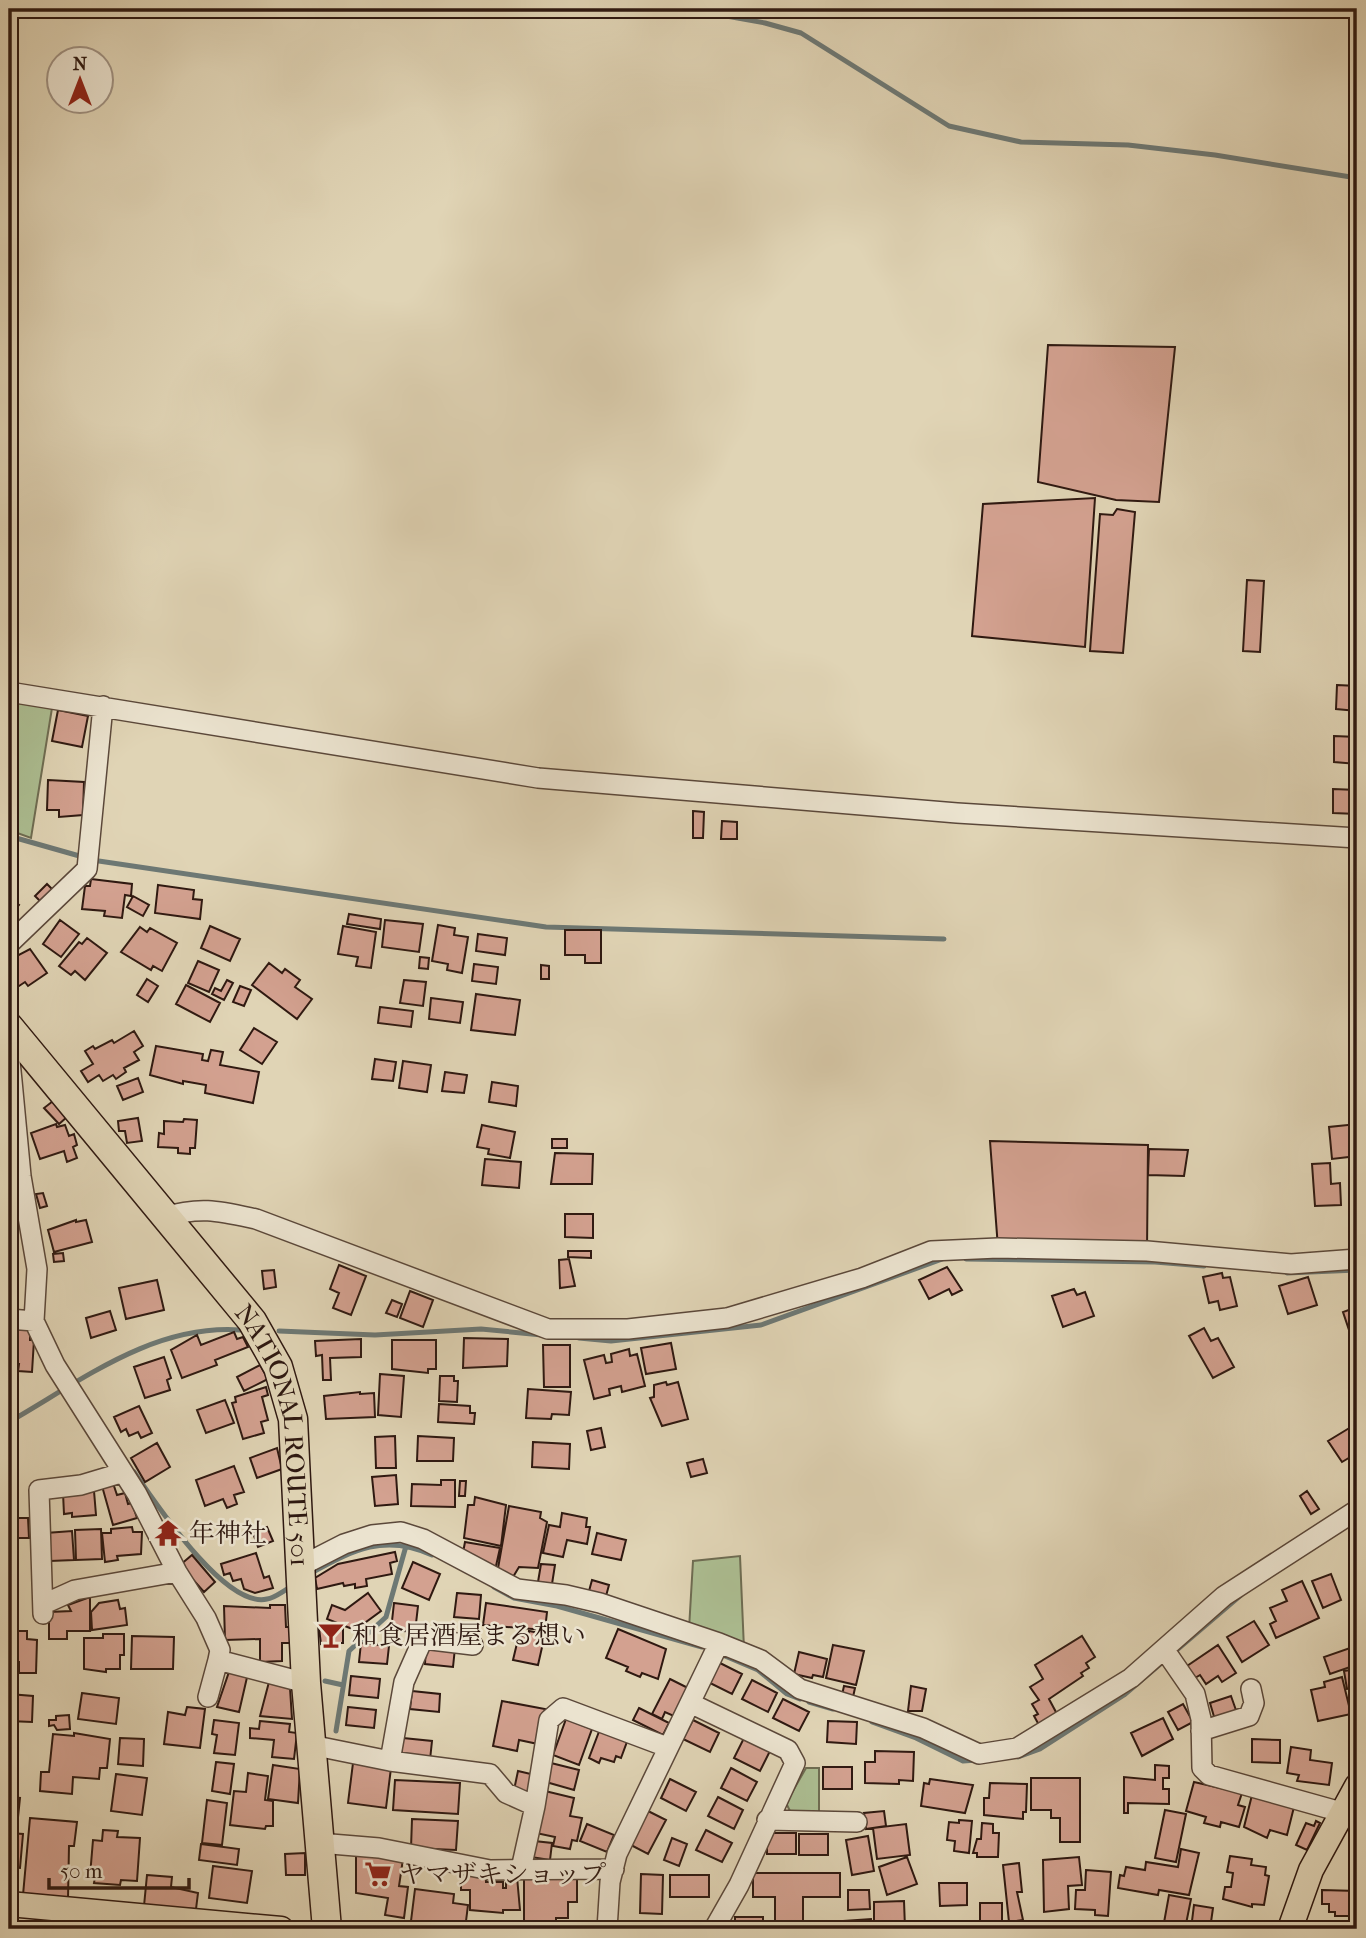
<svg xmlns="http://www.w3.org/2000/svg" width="1366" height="1938" font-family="'IM FELL French Canon','Noto Serif JP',serif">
<rect width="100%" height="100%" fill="#e0d4b5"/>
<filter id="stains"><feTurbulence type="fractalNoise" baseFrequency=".00286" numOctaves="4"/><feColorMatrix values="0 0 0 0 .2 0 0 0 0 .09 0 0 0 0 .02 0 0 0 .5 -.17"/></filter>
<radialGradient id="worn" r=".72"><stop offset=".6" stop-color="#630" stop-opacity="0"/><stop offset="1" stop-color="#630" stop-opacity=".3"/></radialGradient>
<path fill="#acbe92" stroke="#6e6c52" stroke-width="2" d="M 9,701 L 52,708 L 31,838 L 9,830 Z
M 740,1556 L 744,1649 L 689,1629 L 693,1561 Z
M 806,1768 L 819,1768 L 819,1815 L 791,1813 L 786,1803 Z"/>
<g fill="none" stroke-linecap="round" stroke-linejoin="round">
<path stroke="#6d7874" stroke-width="5" d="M 687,9 L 765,23 L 801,33 L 949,126 L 1021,142 L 1128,145 L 1215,155 L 1357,178
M 9,836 L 83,857
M 92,860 L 546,927 L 944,939
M 966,1259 L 1155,1262 L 1204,1266
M 1287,1273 L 1357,1270
M 279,1331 L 375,1335 L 481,1329 L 542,1335
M 579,1338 L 611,1341 L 761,1325 L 945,1258
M 9,1422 C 81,1381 153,1324 240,1330
M 134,1472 C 155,1502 225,1609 267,1599 C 275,1598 284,1590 291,1587
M 311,1573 C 353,1550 385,1533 432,1555
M 494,1587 L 514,1598 L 557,1606 L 702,1647
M 718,1653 L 758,1670 L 787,1694 L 800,1699
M 325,1681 L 343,1685
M 809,1702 L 833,1709
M 872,1722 L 916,1738 L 963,1761 L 977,1760
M 336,1731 L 349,1651 L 386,1617 L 406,1546
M 1018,1757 L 1040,1749 L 1124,1695 L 1241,1595"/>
</g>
<path fill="#d3a190" stroke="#2f1911" stroke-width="2" d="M 1048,345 L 1175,347 L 1159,502 L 1116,500 L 1038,482 Z
M 1095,498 L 1085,647 L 972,636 L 983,504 Z
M 1117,509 L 1135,512 L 1123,653 L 1090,651 L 1100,514 L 1113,515 Z
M 1247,580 L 1264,581 L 1260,652 L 1243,651 Z
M 1337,685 L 1357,686 L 1357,711 L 1336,709 Z
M 58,710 L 88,716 L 82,747 L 52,741 Z
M 1334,736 L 1357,737 L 1357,764 L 1334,762 Z
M 48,780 L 84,782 L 83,815 L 59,817 L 59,810 L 47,810 Z
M 1333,789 L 1357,790 L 1357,814 L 1333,813 Z
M 693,811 L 704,812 L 703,838 L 693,838 Z
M 722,821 L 737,822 L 737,839 L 721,839 Z
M 91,879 L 132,884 L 131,896 L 125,895 L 122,918 L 104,916 L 105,911 L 82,909 L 85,886 L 90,886 Z
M 47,884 L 55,892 L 43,904 L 35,896 Z
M 158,885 L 194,890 L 193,899 L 202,900 L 200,919 L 155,913 Z
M 133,896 L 149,905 L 143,916 L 127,907 Z
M 9,897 L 19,905 L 13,912 L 9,908 Z
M 349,914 L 381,919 L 380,929 L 347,924 Z
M 60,920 L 79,934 L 61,957 L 43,944 Z
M 385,920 L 423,924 L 419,952 L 382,947 Z
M 438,925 L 455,928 L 454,935 L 468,937 L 462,973 L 447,970 L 448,964 L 432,961 Z
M 210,926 L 240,939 L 230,961 L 201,948 Z
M 343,926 L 376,932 L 371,968 L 356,966 L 358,957 L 338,954 Z
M 140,927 L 147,932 L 150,928 L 177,943 L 162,971 L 153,966 L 151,970 L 121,952 Z
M 565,930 L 601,930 L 601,963 L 585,963 L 585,955 L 565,955 Z
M 478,934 L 507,938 L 505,955 L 476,951 Z
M 87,938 L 107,953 L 85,980 L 75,971 L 71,975 L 59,966 L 79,942 L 82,944 Z
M 30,949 L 47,973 L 28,986 L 25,982 L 10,992 L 9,960 Z
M 420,957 L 429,958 L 428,969 L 419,968 Z
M 198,961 L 219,970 L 209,992 L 188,983 Z
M 269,963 L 282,973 L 285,969 L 300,980 L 295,987 L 312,999 L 297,1019 L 252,985 Z
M 474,964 L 498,967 L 496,984 L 472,981 Z
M 541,965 L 549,966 L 549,979 L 541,979 Z
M 147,979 L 158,986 L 148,1002 L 137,995 Z
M 227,980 L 233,983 L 224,1000 L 212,994 L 215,988 L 221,991 Z
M 404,980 L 426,982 L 423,1006 L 400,1003 Z
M 186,985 L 220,1003 L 210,1022 L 176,1004 Z
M 240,986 L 251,990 L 244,1006 L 233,1002 Z
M 476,994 L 520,1000 L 515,1035 L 471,1030 Z
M 431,998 L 463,1002 L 460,1023 L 429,1019 Z
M 380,1007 L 413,1011 L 411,1027 L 378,1023 Z
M 254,1028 L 277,1042 L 262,1064 L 240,1050 Z
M 134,1031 L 143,1046 L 134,1052 L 139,1060 L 124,1068 L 126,1072 L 116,1079 L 113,1075 L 103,1081 L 99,1075 L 88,1082 L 81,1071 L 93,1064 L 85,1051 L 93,1046 L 95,1049 L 112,1040 L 114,1043 Z
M 156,1046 L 203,1054 L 202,1060 L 208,1061 L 211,1050 L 223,1052 L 220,1065 L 259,1072 L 253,1103 L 205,1093 L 206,1085 L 183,1081 L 183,1084 L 150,1075 Z
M 375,1059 L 396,1062 L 393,1081 L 372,1079 Z
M 403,1061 L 431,1065 L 427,1092 L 399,1088 Z
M 445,1072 L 467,1075 L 464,1093 L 442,1091 Z
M 138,1078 L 143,1092 L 123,1100 L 117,1086 Z
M 492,1082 L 518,1086 L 516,1106 L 489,1102 Z
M 53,1101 L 67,1117 L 59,1124 L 44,1108 Z
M 138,1118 L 142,1141 L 127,1143 L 125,1131 L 119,1131 L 118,1121 Z
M 184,1119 L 197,1120 L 195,1148 L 190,1148 L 190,1154 L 178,1153 L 178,1148 L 158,1147 L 159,1133 L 164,1134 L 164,1121 L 183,1122 Z
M 56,1124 L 57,1127 L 65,1125 L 69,1136 L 74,1134 L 77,1145 L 73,1147 L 77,1158 L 67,1162 L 64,1151 L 40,1159 L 31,1133 Z
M 1357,1124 L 1357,1156 L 1332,1159 L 1329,1127 Z
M 482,1125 L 515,1132 L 510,1158 L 488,1154 L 489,1149 L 477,1147 Z
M 552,1139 L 567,1139 L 567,1148 L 552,1148 Z
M 990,1141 L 1148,1145 L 1147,1251 L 998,1248 Z
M 1149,1149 L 1188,1150 L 1184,1176 L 1148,1175 Z
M 555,1153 L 593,1154 L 592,1184 L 551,1184 Z
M 485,1159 L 521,1162 L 519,1188 L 482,1185 Z
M 1330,1163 L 1331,1184 L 1340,1183 L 1341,1205 L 1315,1206 L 1312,1164 Z
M 43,1193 L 47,1206 L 40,1208 L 36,1194 Z
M 565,1214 L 593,1214 L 593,1238 L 565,1237 Z
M 76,1220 L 76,1222 L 86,1220 L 92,1242 L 54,1252 L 48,1230 Z
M 568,1251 L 591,1251 L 591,1258 L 568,1257 Z
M 63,1253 L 64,1261 L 54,1262 L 53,1254 Z
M 569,1259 L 575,1286 L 560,1288 L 559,1260 Z
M 339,1265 L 366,1276 L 351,1315 L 333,1308 L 339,1293 L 330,1289 Z
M 947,1267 L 962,1290 L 952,1295 L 949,1289 L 929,1299 L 919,1280 Z
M 274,1270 L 276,1287 L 264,1289 L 262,1271 Z
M 1222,1273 L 1223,1278 L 1230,1277 L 1237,1306 L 1220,1310 L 1218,1301 L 1209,1303 L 1203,1277 Z
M 1308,1277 L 1317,1305 L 1288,1314 L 1279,1286 Z
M 157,1280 L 164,1310 L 126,1319 L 119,1288 Z
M 1074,1289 L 1077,1295 L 1085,1292 L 1094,1316 L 1063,1327 L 1052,1296 Z
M 410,1291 L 433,1300 L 423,1327 L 400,1318 Z
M 392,1300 L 402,1304 L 397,1317 L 386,1313 Z
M 1357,1307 L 1357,1337 L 1352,1339 L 1343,1312 Z
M 110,1311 L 116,1330 L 91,1338 L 86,1318 Z
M 9,1328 L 30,1329 L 30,1340 L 34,1340 L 32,1372 L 18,1371 L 19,1364 L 9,1364 Z
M 1204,1328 L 1211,1341 L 1218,1338 L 1234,1367 L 1213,1378 L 1189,1336 Z
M 234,1332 L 237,1339 L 243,1337 L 248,1347 L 215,1360 L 217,1365 L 182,1378 L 171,1350 L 197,1335 L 201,1345 Z
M 464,1338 L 508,1339 L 507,1366 L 463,1368 Z
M 361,1339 L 361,1357 L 330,1358 L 331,1380 L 323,1380 L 322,1355 L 316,1356 L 315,1341 Z
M 392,1340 L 436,1340 L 436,1369 L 428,1369 L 428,1373 L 392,1369 Z
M 671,1343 L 676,1369 L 646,1374 L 641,1348 Z
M 543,1345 L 570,1345 L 570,1387 L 544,1387 Z
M 629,1349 L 630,1356 L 637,1354 L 645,1386 L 622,1392 L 621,1386 L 609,1389 L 610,1395 L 594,1399 L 584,1360 L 604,1355 L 606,1363 L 612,1362 L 611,1354 Z
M 164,1357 L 171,1378 L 167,1380 L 170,1390 L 145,1398 L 134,1367 Z
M 260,1365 L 268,1379 L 244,1391 L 237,1377 Z
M 380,1374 L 404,1376 L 401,1417 L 378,1415 Z
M 440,1376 L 454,1376 L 454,1381 L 458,1381 L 457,1402 L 439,1401 Z
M 666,1382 L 667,1385 L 678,1382 L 688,1419 L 662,1426 L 650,1398 L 654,1397 L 654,1385 Z
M 266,1387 L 268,1395 L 262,1397 L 268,1420 L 261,1422 L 264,1433 L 243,1439 L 232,1403 L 236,1402 L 235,1397 Z
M 528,1389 L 571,1392 L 569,1415 L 552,1414 L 551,1419 L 526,1418 Z
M 12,1392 L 18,1413 L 9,1416 L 9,1393 Z
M 360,1392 L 360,1394 L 374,1393 L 375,1417 L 326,1419 L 324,1396 Z
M 225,1400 L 234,1423 L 206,1433 L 197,1410 Z
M 439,1404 L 470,1406 L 470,1413 L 475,1413 L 474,1424 L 438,1422 Z
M 139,1406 L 152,1433 L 141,1438 L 138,1432 L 129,1436 L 126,1429 L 121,1432 L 114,1417 Z
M 1351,1427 L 1357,1436 L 1357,1453 L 1342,1462 L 1328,1441 Z
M 601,1428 L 605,1447 L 591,1450 L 587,1431 Z
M 395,1436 L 396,1468 L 376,1468 L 375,1437 Z
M 418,1436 L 454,1438 L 453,1461 L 417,1461 Z
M 533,1442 L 570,1444 L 569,1469 L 532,1467 Z
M 157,1443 L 170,1467 L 145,1482 L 131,1458 Z
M 277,1448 L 282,1469 L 257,1478 L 250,1458 Z
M 703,1459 L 707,1473 L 691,1477 L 687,1463 Z
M 234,1466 L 244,1492 L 234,1495 L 237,1504 L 227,1508 L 223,1499 L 205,1506 L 196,1480 Z
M 396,1475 L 398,1504 L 375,1506 L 372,1477 Z
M 441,1480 L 455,1480 L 455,1507 L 411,1506 L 412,1484 L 441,1485 Z
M 460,1481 L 466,1481 L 465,1496 L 459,1496 Z
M 113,1483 L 117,1495 L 125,1493 L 128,1504 L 132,1503 L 137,1518 L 113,1525 L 102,1486 Z
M 94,1491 L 96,1515 L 72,1517 L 72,1513 L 64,1514 L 63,1493 Z
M 1307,1491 L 1319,1509 L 1311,1514 L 1300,1496 Z
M 475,1497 L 506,1505 L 501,1546 L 464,1538 L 468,1505 L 474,1505 Z
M 509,1506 L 541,1512 L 540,1518 L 547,1522 L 538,1568 L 519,1567 L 510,1582 L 497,1574 Z
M 562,1513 L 587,1518 L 586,1527 L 590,1527 L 587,1544 L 567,1540 L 563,1557 L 543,1553 L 549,1525 L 560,1527 Z
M 9,1518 L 28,1518 L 29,1538 L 13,1538 L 13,1544 L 9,1544 Z
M 132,1527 L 133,1532 L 142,1532 L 141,1554 L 117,1556 L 118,1560 L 105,1562 L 102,1533 L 111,1533 L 111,1529 Z
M 267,1527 L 273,1541 L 258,1547 L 253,1533 Z
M 101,1529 L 102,1559 L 76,1560 L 75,1530 Z
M 72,1531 L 74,1560 L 50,1561 L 46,1533 Z
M 597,1533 L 626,1540 L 621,1560 L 592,1554 Z
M 465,1542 L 500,1548 L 494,1575 L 462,1558 Z
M 395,1552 L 397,1561 L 390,1563 L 392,1574 L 366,1579 L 367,1586 L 355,1588 L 355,1584 L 344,1586 L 343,1583 L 317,1589 L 315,1578 L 338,1564 Z
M 256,1553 L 264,1578 L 269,1576 L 273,1588 L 255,1593 L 244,1589 L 241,1579 L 233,1581 L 230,1573 L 224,1575 L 221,1564 Z
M 192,1555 L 215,1582 L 204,1592 L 180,1565 Z
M 14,1557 L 16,1591 L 9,1592 L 9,1558 Z
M 413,1562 L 440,1574 L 429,1600 L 402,1588 Z
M 541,1564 L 555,1565 L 552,1584 L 538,1582 Z
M 1331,1574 L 1341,1600 L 1323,1608 L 1312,1581 Z
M 592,1580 L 609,1585 L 606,1596 L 589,1591 Z
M 1302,1581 L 1319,1618 L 1276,1638 L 1270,1624 L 1276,1621 L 1270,1608 L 1287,1601 L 1282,1590 Z
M 368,1593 L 381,1611 L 355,1630 L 327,1619 L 332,1605 L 345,1610 Z
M 457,1593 L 481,1595 L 479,1619 L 454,1617 Z
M 90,1597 L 90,1631 L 67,1631 L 67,1639 L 49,1639 L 49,1612 L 71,1611 L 68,1605 Z
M 118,1600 L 120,1609 L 125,1608 L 127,1625 L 92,1630 L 91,1612 L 99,1603 Z
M 394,1603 L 418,1606 L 415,1632 L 391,1630 Z
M 486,1603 L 547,1612 L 545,1630 L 483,1625 Z
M 270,1605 L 285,1605 L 286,1627 L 292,1627 L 292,1643 L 282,1643 L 282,1661 L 260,1662 L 260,1639 L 225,1640 L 224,1606 L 270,1608 Z
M 1254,1621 L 1269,1645 L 1242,1662 L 1227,1637 Z
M 343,1627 L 343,1643 L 336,1643 L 337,1648 L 326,1648 L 326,1643 L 321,1644 L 319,1628 Z
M 618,1629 L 666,1649 L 658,1679 L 642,1673 L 640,1677 L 626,1671 L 628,1667 L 606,1658 Z
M 9,1631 L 27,1631 L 27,1639 L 37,1640 L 36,1673 L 19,1673 L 19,1662 L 9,1662 Z
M 529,1631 L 545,1634 L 538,1665 L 513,1660 L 519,1635 L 528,1637 Z
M 103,1634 L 124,1634 L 124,1655 L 120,1655 L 120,1669 L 106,1669 L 106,1672 L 84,1669 L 84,1638 L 103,1638 Z
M 132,1636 L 174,1637 L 173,1669 L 131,1669 Z
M 1082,1636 L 1095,1657 L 1086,1663 L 1089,1668 L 1081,1673 L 1083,1676 L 1049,1699 L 1057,1714 L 1039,1725 L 1034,1716 L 1038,1714 L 1032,1704 L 1039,1700 L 1030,1687 L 1043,1679 L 1035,1665 Z
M 361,1643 L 389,1646 L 387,1664 L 359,1662 Z
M 426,1645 L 455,1648 L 453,1667 L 425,1664 Z
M 833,1645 L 864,1651 L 856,1685 L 826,1678 Z
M 1218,1645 L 1236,1673 L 1222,1682 L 1218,1676 L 1206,1684 L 1200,1675 L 1195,1678 L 1187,1666 Z
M 1350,1648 L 1356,1665 L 1330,1674 L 1324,1657 Z
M 799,1652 L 827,1659 L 823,1677 L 813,1675 L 812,1678 L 794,1674 Z
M 716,1661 L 742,1674 L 732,1694 L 706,1681 Z
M 230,1669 L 248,1673 L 239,1712 L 217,1707 Z
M 1357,1669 L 1357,1691 L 1355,1688 L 1347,1689 L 1344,1671 Z
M 351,1676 L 380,1679 L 378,1698 L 349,1695 Z
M 1342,1677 L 1351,1714 L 1318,1721 L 1311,1690 L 1325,1687 L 1324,1682 Z
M 670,1679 L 690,1689 L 676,1717 L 665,1712 L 662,1719 L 652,1714 Z
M 752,1680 L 777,1693 L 768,1712 L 742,1699 Z
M 269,1682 L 290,1688 L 292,1719 L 260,1716 Z
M 844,1686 L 855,1688 L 853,1697 L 842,1695 Z
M 911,1686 L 926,1689 L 922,1711 L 908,1711 Z
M 412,1691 L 440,1694 L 439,1712 L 410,1709 Z
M 82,1693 L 119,1698 L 116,1724 L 78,1719 Z
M 9,1694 L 33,1696 L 32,1722 L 9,1721 Z
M 1231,1696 L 1237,1713 L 1215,1720 L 1210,1703 Z
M 783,1699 L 809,1712 L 799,1731 L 773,1718 Z
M 502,1701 L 545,1709 L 538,1744 L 519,1740 L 517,1751 L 493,1746 Z
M 1183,1704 L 1193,1722 L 1178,1730 L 1168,1712 Z
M 187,1707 L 205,1709 L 200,1748 L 164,1744 L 168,1712 L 185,1715 Z
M 348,1707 L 376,1710 L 374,1728 L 346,1725 Z
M 639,1708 L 669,1723 L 663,1735 L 633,1720 Z
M 69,1715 L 70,1729 L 57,1730 L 54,1725 L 49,1726 L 49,1720 L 56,1720 L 56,1716 Z
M 1163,1718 L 1173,1739 L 1142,1756 L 1131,1733 Z
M 566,1719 L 592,1729 L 579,1765 L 553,1755 Z
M 214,1720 L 239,1723 L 235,1755 L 214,1753 L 217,1735 L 212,1734 Z
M 693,1720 L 719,1733 L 710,1752 L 683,1739 Z
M 260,1721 L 290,1724 L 289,1732 L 297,1733 L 294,1759 L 272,1757 L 274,1740 L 250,1738 L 250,1728 L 259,1729 Z
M 828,1721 L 857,1722 L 856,1744 L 827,1742 Z
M 600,1729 L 628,1739 L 621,1758 L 616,1756 L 614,1762 L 601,1758 L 599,1763 L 589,1758 Z
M 74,1733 L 110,1739 L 107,1768 L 100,1768 L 99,1779 L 73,1777 L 72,1794 L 40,1791 L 41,1772 L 49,1772 L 53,1734 L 74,1736 Z
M 120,1738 L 144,1739 L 143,1766 L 118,1764 Z
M 403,1738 L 432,1741 L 430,1760 L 401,1757 Z
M 744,1738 L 770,1751 L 760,1771 L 734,1758 Z
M 1252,1739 L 1280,1740 L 1280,1763 L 1252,1762 Z
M 1291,1747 L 1311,1750 L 1310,1760 L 1332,1763 L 1329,1785 L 1297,1781 L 1299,1775 L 1287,1773 Z
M 875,1751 L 914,1752 L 913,1781 L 899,1780 L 899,1784 L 865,1783 L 865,1762 L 875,1762 Z
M 216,1762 L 234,1764 L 230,1794 L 212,1791 Z
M 353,1763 L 391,1768 L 386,1808 L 348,1803 Z
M 551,1763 L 579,1770 L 574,1790 L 546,1782 Z
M 273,1765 L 300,1769 L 298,1803 L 268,1799 Z
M 1155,1765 L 1169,1766 L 1169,1778 L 1163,1778 L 1163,1789 L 1169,1789 L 1169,1804 L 1128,1803 L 1128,1813 L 1124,1813 L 1124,1777 L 1155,1780 Z
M 823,1767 L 852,1767 L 852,1789 L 823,1789 Z
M 731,1768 L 757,1782 L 747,1801 L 721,1788 Z
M 518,1771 L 535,1775 L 530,1794 L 514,1790 Z
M 248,1773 L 268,1776 L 265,1800 L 273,1801 L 273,1826 L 266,1826 L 265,1829 L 230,1825 L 234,1791 L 246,1792 Z
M 116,1774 L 147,1778 L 142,1815 L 111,1811 Z
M 1031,1778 L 1080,1778 L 1080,1842 L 1060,1842 L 1060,1818 L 1051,1818 L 1051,1810 L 1031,1810 Z
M 670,1779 L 696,1792 L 686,1811 L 661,1798 Z
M 930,1779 L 973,1785 L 965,1813 L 921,1806 L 924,1783 L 929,1784 Z
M 395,1780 L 460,1783 L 458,1814 L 393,1810 Z
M 1194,1782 L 1242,1793 L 1238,1805 L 1245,1807 L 1239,1827 L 1221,1822 L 1220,1827 L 1204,1823 L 1206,1817 L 1186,1811 Z
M 990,1783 L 1027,1784 L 1026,1812 L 1023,1812 L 1023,1819 L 984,1815 L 984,1798 L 989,1798 Z
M 545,1791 L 574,1798 L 570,1816 L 582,1818 L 577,1841 L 572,1840 L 570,1849 L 553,1846 L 555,1837 L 536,1833 Z
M 1252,1795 L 1294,1807 L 1287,1835 L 1270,1830 L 1267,1838 L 1244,1827 Z
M 9,1797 L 20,1798 L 17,1827 L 9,1826 Z
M 718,1797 L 743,1810 L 734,1829 L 708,1816 Z
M 207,1800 L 227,1803 L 222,1845 L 202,1843 Z
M 646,1810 L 666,1820 L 648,1854 L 629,1844 Z
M 1165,1810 L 1186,1814 L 1176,1862 L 1155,1858 Z
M 884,1811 L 886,1826 L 866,1829 L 864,1813 Z
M 30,1818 L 77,1822 L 74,1846 L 69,1846 L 68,1899 L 23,1895 Z
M 412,1819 L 458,1821 L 456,1850 L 411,1848 Z
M 959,1820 L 972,1821 L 969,1853 L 954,1851 L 955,1841 L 947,1840 L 949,1822 L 959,1823 Z
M 1316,1821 L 1320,1823 L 1307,1850 L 1296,1845 L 1306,1823 L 1314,1826 Z
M 982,1823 L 993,1824 L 993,1833 L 999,1833 L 998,1857 L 977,1857 L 977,1853 L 973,1853 L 977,1839 L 981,1839 Z
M 587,1824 L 614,1835 L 607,1852 L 580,1841 Z
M 906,1824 L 910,1855 L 877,1859 L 873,1828 Z
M 103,1830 L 118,1831 L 117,1837 L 140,1838 L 137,1881 L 121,1880 L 120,1885 L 94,1883 L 95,1877 L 90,1876 L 93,1840 L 102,1841 Z
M 706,1830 L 732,1843 L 722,1862 L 696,1850 Z
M 9,1833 L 23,1834 L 20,1868 L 9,1867 Z
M 767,1833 L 796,1833 L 796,1854 L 767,1854 Z
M 799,1834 L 828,1834 L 828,1855 L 799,1855 Z
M 868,1836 L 874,1871 L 852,1875 L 846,1840 Z
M 672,1838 L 687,1844 L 679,1866 L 664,1860 Z
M 534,1841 L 552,1843 L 550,1860 L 531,1857 Z
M 201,1844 L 239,1849 L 237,1865 L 199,1860 Z
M 1181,1849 L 1199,1853 L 1189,1895 L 1159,1890 L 1158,1895 L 1118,1888 L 1120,1875 L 1124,1876 L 1126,1867 L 1145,1870 L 1146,1862 L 1178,1867 Z
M 356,1852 L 403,1859 L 399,1886 L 408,1887 L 404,1918 L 385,1915 L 388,1898 L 356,1893 Z
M 305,1853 L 305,1875 L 286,1875 L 285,1854 Z
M 1230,1856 L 1252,1859 L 1251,1865 L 1266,1867 L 1265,1875 L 1269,1876 L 1264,1905 L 1252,1904 L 1252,1907 L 1223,1899 L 1225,1887 L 1231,1887 L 1233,1873 L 1227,1872 Z
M 907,1857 L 917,1884 L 887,1895 L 879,1867 Z
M 1079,1857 L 1082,1885 L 1068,1886 L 1069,1909 L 1044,1912 L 1043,1860 Z
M 1019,1863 L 1022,1892 L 1017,1892 L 1023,1920 L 1009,1922 L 1003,1865 Z
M 213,1866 L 252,1871 L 247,1903 L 209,1898 Z
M 1086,1870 L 1111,1872 L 1108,1916 L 1095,1915 L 1095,1910 L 1075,1909 L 1076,1890 L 1085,1890 Z
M 461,1872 L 486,1876 L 486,1882 L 503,1882 L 503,1888 L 506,1888 L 506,1877 L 517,1877 L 520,1910 L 503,1910 L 503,1913 L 470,1910 L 470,1890 L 461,1890 Z
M 753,1873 L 840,1873 L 840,1897 L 803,1897 L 803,1929 L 775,1929 L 775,1897 L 753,1897 Z
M 641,1874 L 663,1875 L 662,1914 L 640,1913 Z
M 147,1875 L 172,1877 L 171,1887 L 198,1893 L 196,1909 L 144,1906 Z
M 524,1875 L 577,1875 L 577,1902 L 568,1902 L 568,1918 L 556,1918 L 556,1926 L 524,1926 Z
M 670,1875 L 709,1875 L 709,1897 L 670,1897 Z
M 939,1883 L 967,1883 L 967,1905 L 940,1906 Z
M 415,1889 L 454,1894 L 453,1903 L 468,1905 L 465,1929 L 425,1929 L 426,1923 L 411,1921 Z
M 848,1890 L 869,1890 L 870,1909 L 848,1910 Z
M 1322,1890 L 1357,1891 L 1357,1916 L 1335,1916 L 1335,1912 L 1329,1912 L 1329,1904 L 1322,1904 Z
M 1169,1895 L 1191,1899 L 1185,1929 L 1163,1928 Z
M 904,1901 L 905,1928 L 874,1928 L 874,1902 Z
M 980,1903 L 1002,1903 L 1002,1925 L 980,1925 Z
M 1194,1905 L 1213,1908 L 1210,1929 L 1191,1929 Z
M 735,1917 L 763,1917 L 763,1929 L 735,1929 Z
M 871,1919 L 872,1929 L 845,1929 L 844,1921 Z
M 13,1925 L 52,1929 L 13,1929 Z
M 59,1925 L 82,1926 L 82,1929 L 59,1929 Z"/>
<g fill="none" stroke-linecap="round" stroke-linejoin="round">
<defs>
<path id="minor" d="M 9,692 L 538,778 L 957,813 L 1357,838
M 9,944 L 87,869 L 103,706
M 9,1081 L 12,1081 L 9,1052 L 14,1034
M 12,1081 L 21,1176 L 37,1269 L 34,1321
M 164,1217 C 201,1206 219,1211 256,1219 L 548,1329 L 628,1329 L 727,1318 L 862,1278 L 931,1251 L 998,1248 L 1147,1251 L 1291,1264 L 1357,1259
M 9,1319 L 34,1321 L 55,1365 L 137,1494 L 177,1572 L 206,1618 L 220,1650 L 218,1660 L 306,1683
M 299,1567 L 344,1544 L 372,1535 L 401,1532 L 423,1539 L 517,1589 L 566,1595 L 600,1603 L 719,1643 L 761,1660 L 800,1689 L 923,1728 L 979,1754 L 1017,1748 L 1131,1678 L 1224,1596 L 1357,1510
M 44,1604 L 75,1590 L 177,1572
M 43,1614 L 39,1490 L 81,1485 L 121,1473
M 1164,1649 L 1195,1694 L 1201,1719 L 1202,1768 L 1209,1775 L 1341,1812
M 208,1697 L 218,1660
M 690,1703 L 788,1750 L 795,1763 L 739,1885 L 714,1929
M 1201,1731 L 1249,1716 L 1254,1703 L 1251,1689
M 311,1745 L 390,1761 L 490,1774 L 506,1793 L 535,1806 L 549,1720 L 563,1708 L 667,1747
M 390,1761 L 404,1682 L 423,1639 L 473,1645
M 767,1820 L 857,1822
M 319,1843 L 379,1848 L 490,1870 L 614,1869
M 521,1869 L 535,1806
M 607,1929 L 610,1882 L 617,1854 L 719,1643"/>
<path id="major" d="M 9,1904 L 281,1929
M 1290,1929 L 1311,1870 L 1357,1786"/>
<g id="highway">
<path id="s1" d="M 9,1027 L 252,1321 L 278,1367 L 293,1419 L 306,1683 L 327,1929"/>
</g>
</defs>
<use href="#minor" stroke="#5b483a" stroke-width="22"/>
<use href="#major" stroke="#2f1911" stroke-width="27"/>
<use href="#highway" stroke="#2f1911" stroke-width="31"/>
<use href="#minor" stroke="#ebe3cf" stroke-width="19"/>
<use href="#major" stroke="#e0d4b5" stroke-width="24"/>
<use href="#highway" stroke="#e0d4b5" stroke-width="28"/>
</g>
<defs>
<symbol id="temple-bare" viewBox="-9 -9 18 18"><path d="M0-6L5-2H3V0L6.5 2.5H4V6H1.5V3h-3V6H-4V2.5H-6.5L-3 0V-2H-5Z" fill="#8f2418" stroke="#ebe3cf" stroke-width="2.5" paint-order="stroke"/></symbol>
<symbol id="bar-bare" viewBox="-9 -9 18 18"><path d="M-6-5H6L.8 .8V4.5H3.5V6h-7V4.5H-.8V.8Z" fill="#8f2418" stroke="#ebe3cf" stroke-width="2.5" paint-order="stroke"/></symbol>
<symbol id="supermarket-bare" viewBox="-9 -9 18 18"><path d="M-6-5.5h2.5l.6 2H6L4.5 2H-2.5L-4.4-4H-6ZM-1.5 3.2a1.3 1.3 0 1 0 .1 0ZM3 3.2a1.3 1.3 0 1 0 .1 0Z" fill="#8f2418" stroke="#ebe3cf" stroke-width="2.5" paint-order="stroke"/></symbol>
</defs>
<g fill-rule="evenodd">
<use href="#temple-bare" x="149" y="1514" width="38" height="38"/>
<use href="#bar-bare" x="312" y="1616" width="38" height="38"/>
<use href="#supermarket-bare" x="359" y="1855" width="38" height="38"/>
</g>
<g text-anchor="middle" stroke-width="5" stroke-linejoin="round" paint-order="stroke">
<g font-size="26" fill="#2f1911" stroke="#ebe3cf">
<text dy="9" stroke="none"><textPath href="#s1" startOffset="500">NATIONAL ROUTE 501</textPath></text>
</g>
<g font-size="26" fill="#2f1911" stroke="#ebe3cf" text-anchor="start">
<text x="189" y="1542">年神社</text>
<text x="352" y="1644">和食居酒屋まる想い</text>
<text x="399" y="1883">ヤマザキショップ</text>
</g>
</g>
<rect width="1366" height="1938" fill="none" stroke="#e0d4b5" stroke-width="35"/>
<rect x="10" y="10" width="1345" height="1917" fill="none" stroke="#2f1911" stroke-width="3.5"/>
<rect x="18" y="18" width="1331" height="1903" fill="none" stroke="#2f1911" stroke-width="2"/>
<g transform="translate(80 80)"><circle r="33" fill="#ebe3cf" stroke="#a09283" stroke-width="2"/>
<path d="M0-5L12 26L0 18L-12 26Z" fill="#8f2418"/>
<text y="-10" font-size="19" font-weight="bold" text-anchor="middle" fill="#2f1911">N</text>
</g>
<path d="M49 1878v10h140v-10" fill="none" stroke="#2f1911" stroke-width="3.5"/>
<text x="60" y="1878" font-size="21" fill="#2f1911" stroke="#ebe3cf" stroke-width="5" paint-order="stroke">50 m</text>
<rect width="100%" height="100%" filter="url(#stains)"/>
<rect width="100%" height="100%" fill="url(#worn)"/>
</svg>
